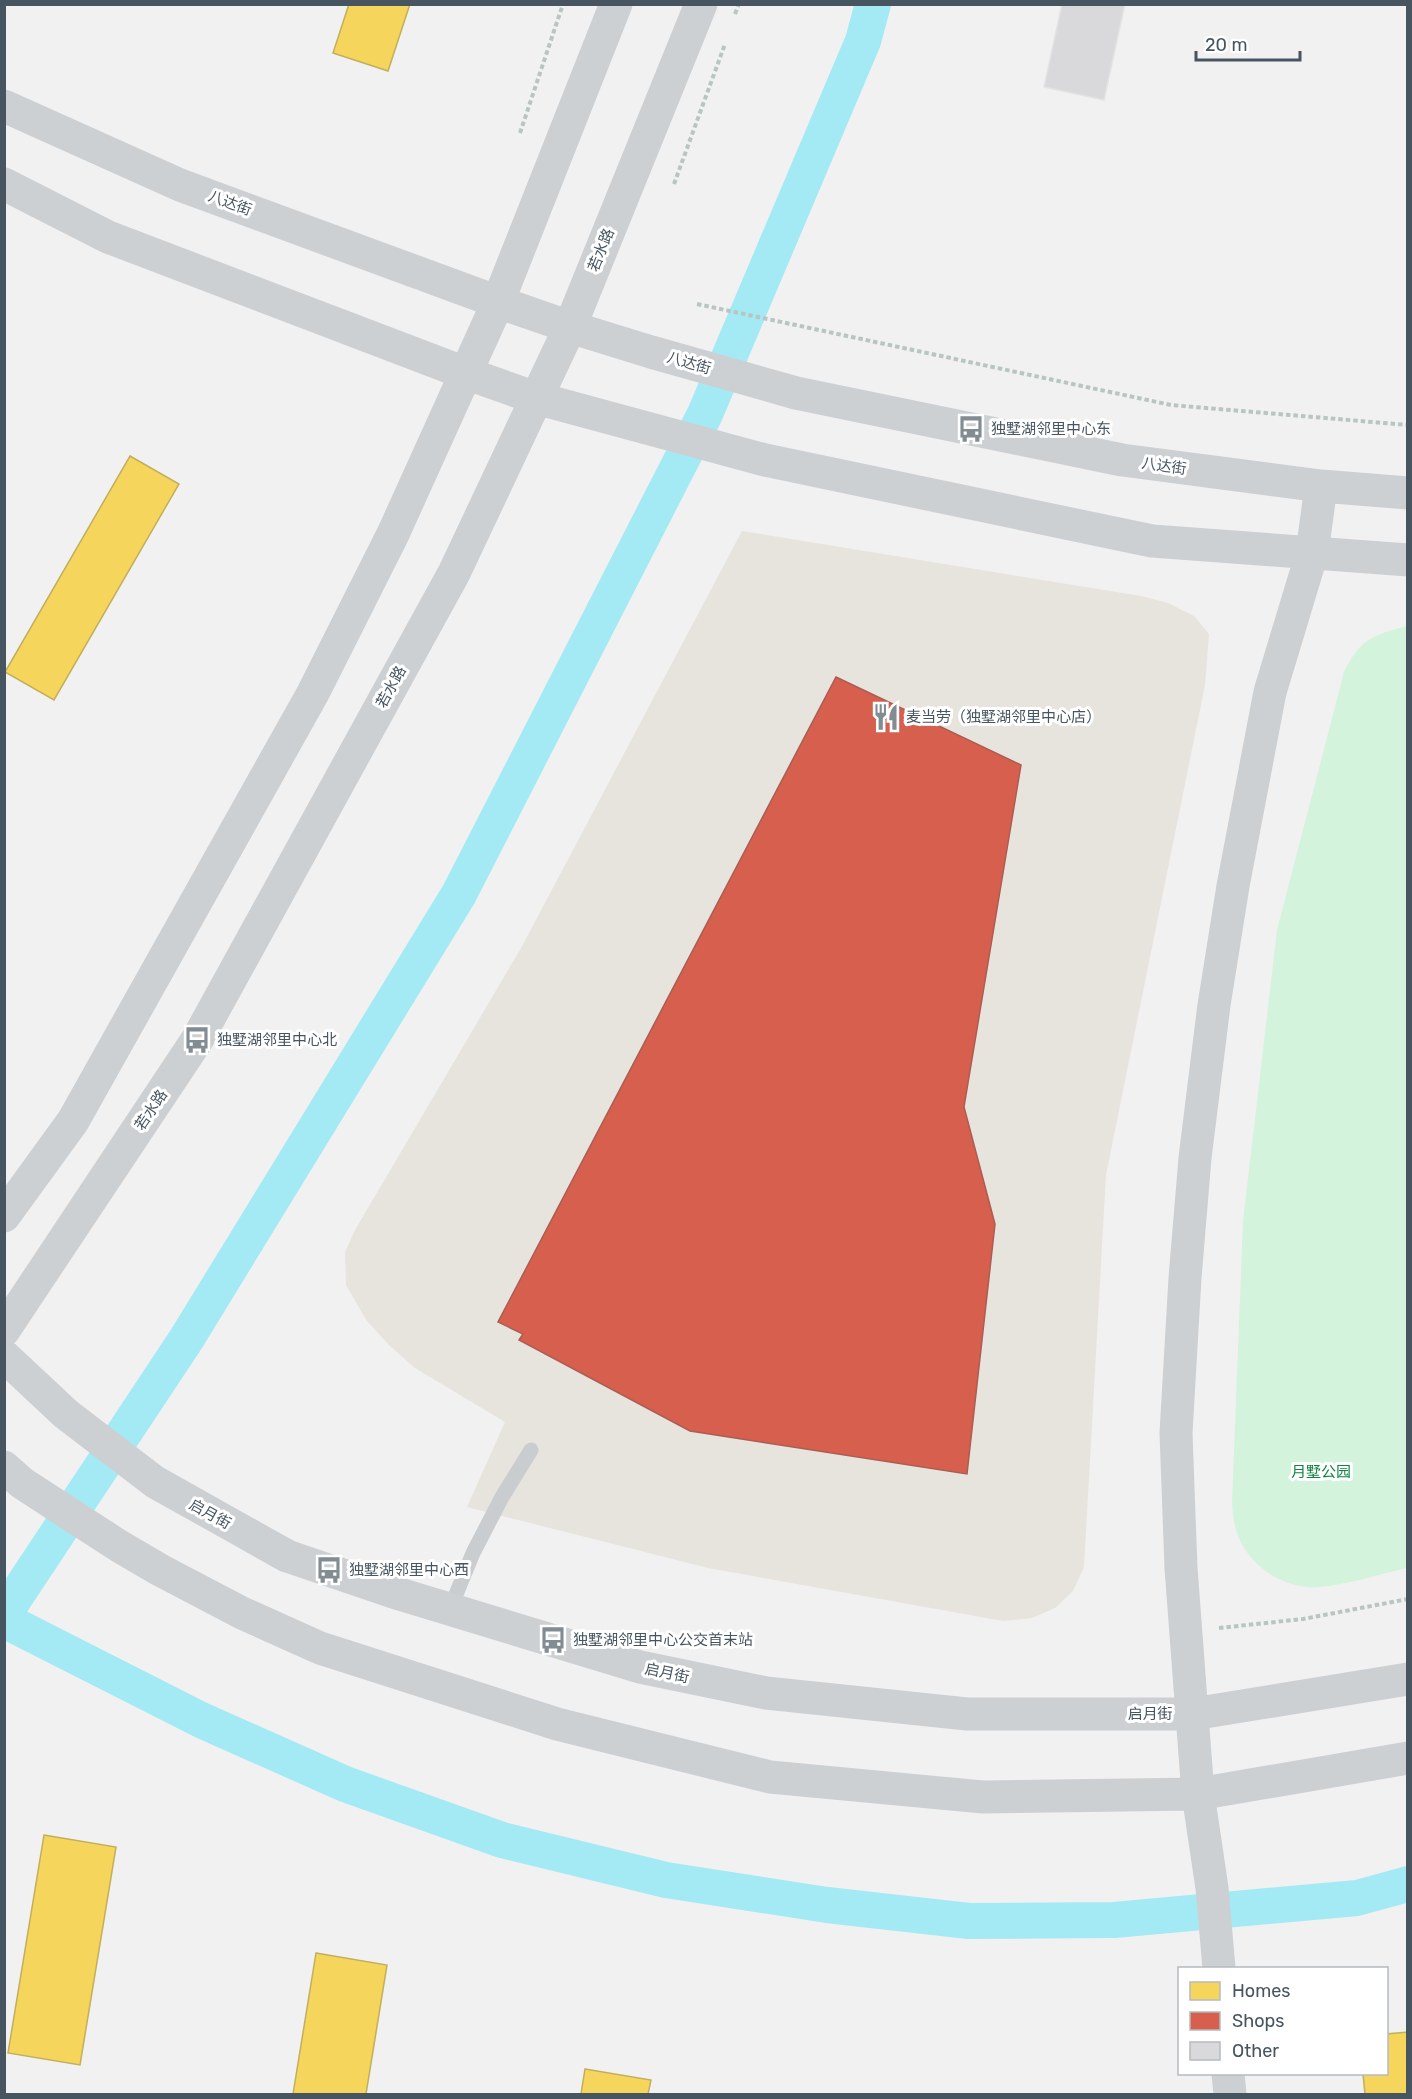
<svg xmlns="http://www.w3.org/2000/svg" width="1412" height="2099" font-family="Rubik,'Noto Sans SC',sans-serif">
<rect width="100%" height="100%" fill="#f2f1f1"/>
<path fill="#e7e4de" d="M 742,531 L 1141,596 L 1168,603 L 1194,616 L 1209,634 L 1205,685 L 1106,1175 L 1084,1567 L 1073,1591 L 1055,1608 L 1032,1618 L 1003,1621 L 708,1568 L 467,1507 L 505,1422 L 415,1368 L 389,1345 L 367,1321 L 346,1285 L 345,1252 L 355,1230 L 521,948 Z"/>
<path fill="#d3f3dd" d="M 1407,626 L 1407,1568 C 1380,1574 1334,1589 1308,1587 C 1276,1585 1245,1561 1236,1530 C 1233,1522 1233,1512 1232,1503 L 1243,1221 L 1277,930 L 1344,672 C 1360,639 1373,635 1407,626 Z"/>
<path fill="#f6d55c" stroke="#c1af5d" stroke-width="1.5" d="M 349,4 L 410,4 L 388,71 L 333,53 Z
M 130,456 L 179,484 L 54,700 L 5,672 Z
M 44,1835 L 116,1847 L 80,2065 L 8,2053 Z
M 316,1953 L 387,1965 L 366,2094 L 293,2094 Z
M 1408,2032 L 1408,2094 L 1365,2094 L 1363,2074 L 1386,2074 L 1386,2034 Z
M 585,2069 L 651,2080 L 648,2094 L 581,2094 Z"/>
<path fill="#d6604d" stroke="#ab5d53" stroke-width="1.5" d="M 836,677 L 1021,765 L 964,1107 L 995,1224 L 967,1474 L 690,1431 L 519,1340 L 523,1334 L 498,1322 Z"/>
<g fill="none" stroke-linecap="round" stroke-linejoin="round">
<path stroke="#a4eaf4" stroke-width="36" d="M 4,1614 L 187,1338 L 459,894 L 705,414 L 863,41 L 873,4
M 4,1620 L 201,1720 L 345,1784 L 502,1840 L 666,1880 L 827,1905 L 969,1921 L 1114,1920 L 1357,1898 L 1408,1884"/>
</g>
<path fill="#d9d9db" stroke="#e3e3e4" stroke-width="1.5" d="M 1062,4 L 1125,4 L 1104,100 L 1044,87 Z"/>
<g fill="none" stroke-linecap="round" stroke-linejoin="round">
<path stroke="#b7c6c0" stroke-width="4" stroke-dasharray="4.5 3" stroke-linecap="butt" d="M 735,14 L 739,4
M 520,133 L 563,4
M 674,184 L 725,44
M 697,304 L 1171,405 L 1408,425
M 1219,1628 L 1303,1619 L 1408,1599"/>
<path stroke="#cacdd0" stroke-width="15" d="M 450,1609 L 473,1553 L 502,1497 L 531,1450"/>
<path stroke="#ccd0d3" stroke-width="33" d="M 4,106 L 180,185 L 498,302 L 570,327 L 651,352 L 796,393 L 1122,460 L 1321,486 L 1408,493
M 4,184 L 108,237 L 465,373 L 536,398 L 765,460 L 1152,541 L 1408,560
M 4,1216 L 73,1121 L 313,693 L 393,534 L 498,302 L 616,4
M 4,1330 L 197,1040 L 454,573 L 570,327 L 701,4
M 4,1356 L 66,1414 L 155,1482 L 287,1556 L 393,1592 L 640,1667 L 766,1693 L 967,1714 L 1193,1714 L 1408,1679
M 4,1467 L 22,1483 L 119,1546 L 160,1570 L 242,1613 L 320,1648 L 557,1724 L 770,1777 L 983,1797 L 1198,1794 L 1408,1758
M 1219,1968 L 1212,1888 L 1198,1794 L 1181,1568 L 1176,1433 L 1185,1278 L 1195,1158 L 1214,1005 L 1233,886 L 1270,692 L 1312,553 L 1321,486
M 1228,2074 L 1230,2094"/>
</g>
<defs>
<symbol id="bus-bare" viewBox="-9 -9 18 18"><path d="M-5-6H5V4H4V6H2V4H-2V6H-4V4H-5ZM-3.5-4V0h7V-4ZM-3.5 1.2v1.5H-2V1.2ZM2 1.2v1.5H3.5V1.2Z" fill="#828c93" stroke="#fff" stroke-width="2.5" paint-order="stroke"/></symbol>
<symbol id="restaurant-bare" viewBox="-9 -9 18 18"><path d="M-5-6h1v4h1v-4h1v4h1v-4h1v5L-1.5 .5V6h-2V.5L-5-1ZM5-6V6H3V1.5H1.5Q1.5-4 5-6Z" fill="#828c93" stroke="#fff" stroke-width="2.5" paint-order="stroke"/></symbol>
</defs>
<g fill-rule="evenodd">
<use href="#bus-bare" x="952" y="410" width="38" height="38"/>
<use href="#restaurant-bare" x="867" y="698" width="38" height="38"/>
<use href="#bus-bare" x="178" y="1021" width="38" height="38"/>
<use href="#bus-bare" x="310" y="1551" width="38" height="38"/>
<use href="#bus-bare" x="534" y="1621" width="38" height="38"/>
</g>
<g text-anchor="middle" stroke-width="6" stroke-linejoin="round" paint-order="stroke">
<g font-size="15" fill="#465560" stroke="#fff">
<text transform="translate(230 203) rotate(20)" y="5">八达街</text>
<text transform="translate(601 250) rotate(-68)" y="5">若水路</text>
<text transform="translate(689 363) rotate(16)" y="5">八达街</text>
<text transform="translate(1164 466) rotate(8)" y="5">八达街</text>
<text transform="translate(391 687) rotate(-61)" y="5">若水路</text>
<text transform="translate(151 1110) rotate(-56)" y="5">若水路</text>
<text transform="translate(210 1514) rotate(29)" y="5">启月街</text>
<text transform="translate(667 1673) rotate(12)" y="5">启月街</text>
<text x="1150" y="1719">启月街</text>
</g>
<g font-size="15" fill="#465560" stroke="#fff" text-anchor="start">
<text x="991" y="434">独墅湖邻里中心东</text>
<text x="906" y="722">麦当劳（独墅湖邻里中心店）</text>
<text x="217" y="1045">独墅湖邻里中心北</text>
<text x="349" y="1575">独墅湖邻里中心西</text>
<text x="573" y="1645">独墅湖邻里中心公交首末站</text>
</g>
<g font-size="15" fill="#0d8440" stroke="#fff">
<text x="1321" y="1477">月墅公园</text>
</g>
</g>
<rect width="1412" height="2099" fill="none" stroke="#465560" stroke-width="12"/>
<rect x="1178" y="1967" width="210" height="108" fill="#ffffff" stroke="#b5bbbf" stroke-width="1.5"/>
<rect x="1190" y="1982" width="30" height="18" fill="#f6d55c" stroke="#b5bbbf" stroke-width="1.5"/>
<text x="1232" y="1997" font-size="18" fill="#465560">Homes</text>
<rect x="1190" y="2012" width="30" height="18" fill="#d6604d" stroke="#b5bbbf" stroke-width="1.5"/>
<text x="1232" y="2027" font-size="18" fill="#465560">Shops</text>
<rect x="1190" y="2042" width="30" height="18" fill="#d9d9db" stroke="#b5bbbf" stroke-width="1.5"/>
<text x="1232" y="2057" font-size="18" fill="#465560">Other</text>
<path d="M1196 51v9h104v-9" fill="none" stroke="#465560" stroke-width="3"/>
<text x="1205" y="51" font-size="18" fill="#465560" stroke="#ffffff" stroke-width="4.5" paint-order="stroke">20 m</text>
</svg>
